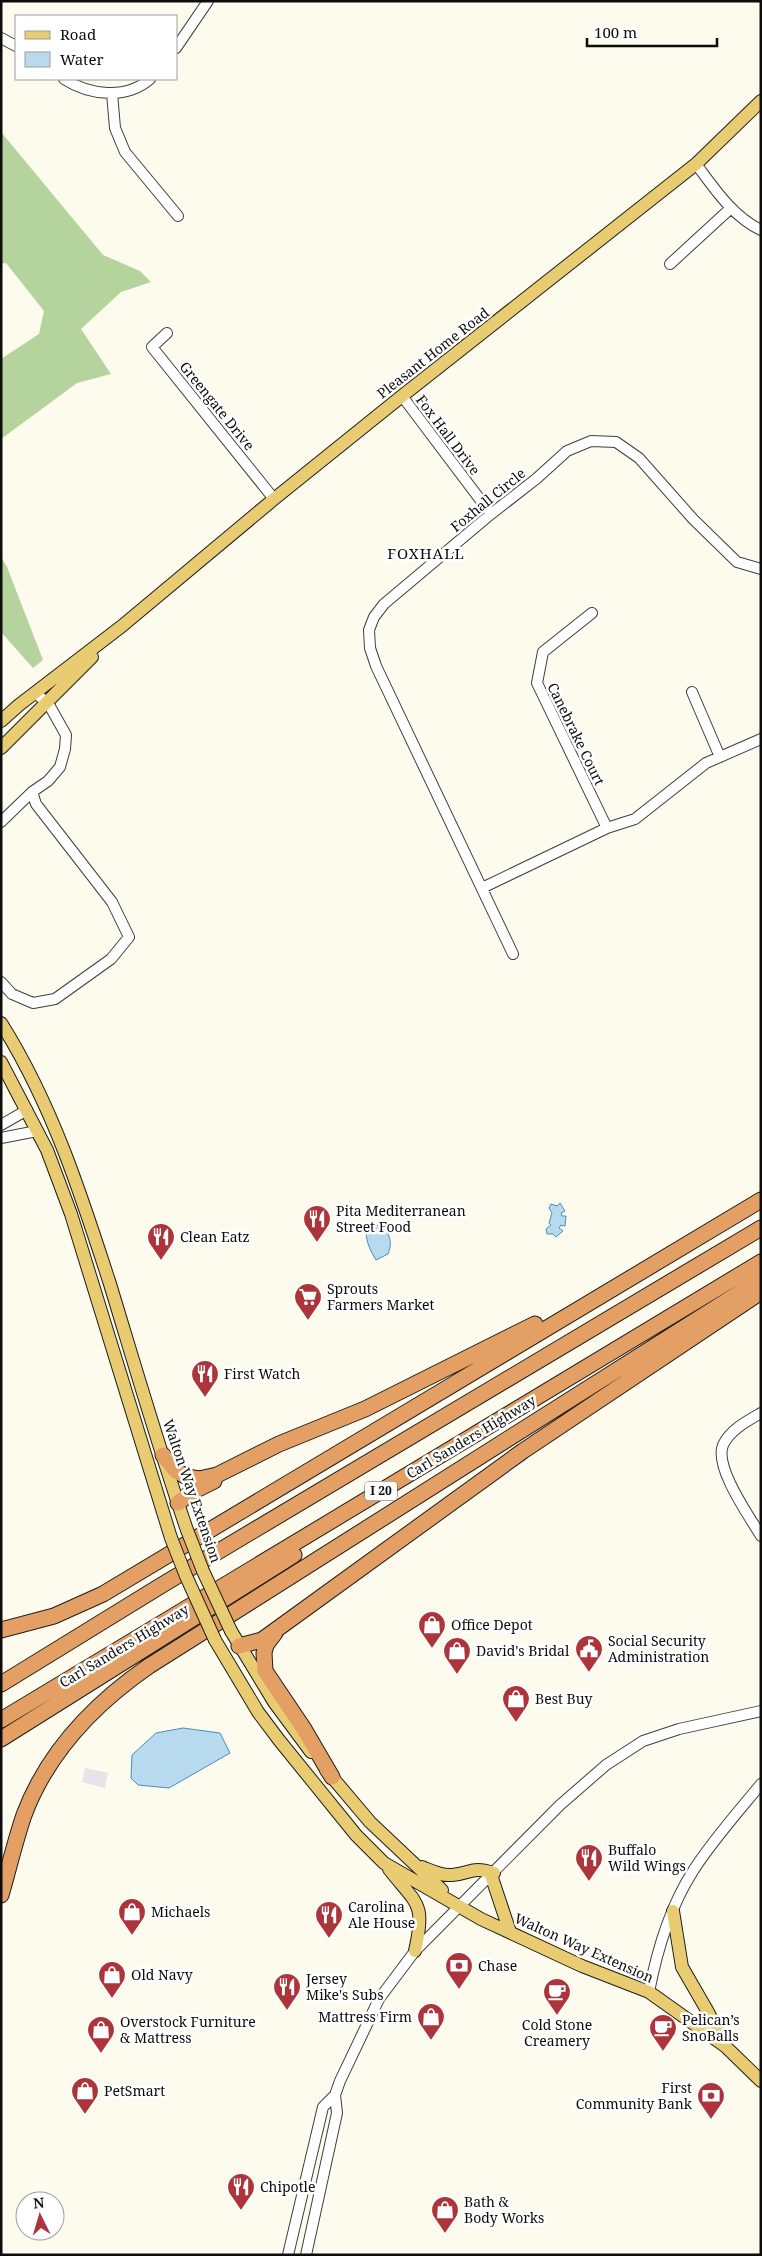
<svg xmlns="http://www.w3.org/2000/svg" width="762" height="2256" font-family="'Noto Serif',serif">
<rect width="100%" height="100%" fill="#fdfaee"/>
<path fill="#e9e2ea" d="M 85,1768 L 108,1773 L 105,1788 L 82,1782 Z"/>
<path fill="#b5d39c" d="M 1,132 L 103,255 L 140,271 L 151,282 L 121,292 L 81,329 L 111,374 L 77,383 L 1,439 L 1,359 L 39,334 L 44,311 L 6,263 L 1,264 Z
M 1,557 L 7,567 L 43,660 L 33,668 L 1,632 Z"/>
<path fill="#b8daef" stroke="#478fbe" d="M 560,1203 L 565,1211 L 561,1213 L 562,1216 L 566,1216 L 565,1226 L 561,1225 L 559,1228 L 563,1231 L 556,1237 L 553,1234 L 547,1234 L 546,1229 L 551,1225 L 549,1223 L 552,1213 L 549,1208 L 551,1204 L 557,1206 Z
M 377,1225 C 390,1231 393,1241 388,1254 L 376,1260 C 370,1250 364,1238 367,1227 Z
M 183,1728 L 220,1733 L 230,1753 L 169,1788 L 138,1785 L 131,1778 L 132,1755 L 156,1733 Z"/>
<g fill="none" stroke-linecap="round" stroke-linejoin="round">
<defs>
<path id="minor" d="M 1,38 L 16,46
M 176,48 L 208,1
M 64,79 C 89,95 126,100 150,79
M 112,93 L 115,128 L 125,152 L 178,216
M 696,164 C 714,188 733,217 761,230
M 670,264 L 731,208
M 167,333 L 152,347 L 274,499
M 402,396 L 491,514
M 592,613 L 543,652 L 537,683 L 607,828
M 692,692 L 720,757
M 1,822 L 32,792 L 48,781 L 60,767 L 65,749 L 66,735 L 48,703 L 35,693
M 482,888 L 607,828 L 635,819 L 706,763 L 761,739
M 513,954 L 376,666 L 370,648 L 369,630 L 374,617 L 384,604 L 491,514 L 536,479 L 567,451 L 591,441 L 616,442 L 639,458 L 693,519 L 737,562 L 761,569
M 1,982 L 12,994 L 33,1003 L 55,999 L 111,959 L 129,937 L 112,902 L 36,804 L 32,792
M 1,1125 L 27,1110
M 1,1138 L 37,1131
M 761,1413 C 747,1421 730,1430 723,1445 C 714,1467 749,1516 761,1536
M 649,1992 C 657,1950 670,1907 693,1871 C 712,1841 738,1812 761,1784
M 288,2255 L 323,2107 L 335,2095
M 306,2255 L 337,2113 L 335,2095 L 340,2081 L 379,1999 L 415,1951 L 560,1805 L 606,1765 L 643,1741 L 679,1729 L 761,1711"/>
<path id="major" d="M 1,721 L 19,705 L 122,626 L 274,499 L 402,396 L 696,164 L 761,101
M 1,748 L 92,657
M 1,1023 C 52,1104 81,1194 110,1284 C 135,1366 159,1449 187,1530
M 1,1062 L 47,1150 L 71,1214 L 171,1538
M 231,1631 L 274,1702 L 311,1752
M 215,1640 L 258,1712 L 279,1740 L 356,1835 L 384,1863 L 481,1919 L 582,1966 L 649,1992 L 725,2046 L 761,2081
M 326,1770 L 370,1822 L 442,1890
M 422,1867 C 432,1871 441,1876 452,1875 C 472,1873 471,1866 494,1873
M 389,1869 C 417,1905 426,1902 415,1951
M 491,1875 L 510,1932
M 673,1911 L 682,1967 L 708,2012 L 724,2044"/>
<path id="highway" d="M 163,1455 L 176,1471 L 187,1477 L 199,1479 L 217,1475 L 279,1444 L 365,1409 L 535,1324
M 178,1503 L 192,1492 L 214,1481
M 1,1630 L 54,1616 L 103,1594 L 761,1200
M 275,1633 L 266,1645 L 264,1653 L 265,1671 L 304,1729 L 332,1777
M 239,1646 L 262,1640 L 523,1451 L 761,1292
M 1,1684 L 162,1585 L 761,1228
M 1,1720 L 761,1262
M 1,1739 L 294,1555
M 1,1895 C 9,1868 15,1841 24,1815 C 48,1751 94,1704 149,1666 L 761,1279"/>
</defs>
<use href="#minor" stroke="#3f3f3f" stroke-width="12"/>
<use href="#major" stroke="#1d1d1d" stroke-width="14"/>
<use href="#highway" stroke="#1d1d1d" stroke-width="17"/>
<use href="#minor" stroke="#fff" stroke-width="10"/>
<use href="#major" stroke="#e9cc72" stroke-width="12"/>
<use href="#highway" stroke="#e49f65" stroke-width="15"/>
<defs>
<path id="major-bridge" d="M 187,1530 L 203,1571 L 231,1631
M 171,1538 L 186,1576 L 215,1640"/>
</defs>
<use href="#major-bridge" stroke="#1d1d1d" stroke-width="14" stroke-linecap="butt"/>
<use href="#major-bridge" stroke="#e9cc72" stroke-width="12"/>
</g>
<defs>
<symbol id="restaurant-pin" viewBox="-11 -11 22 30"><path d="M0 17L-7.5 6A9.5 9.5 0 1 1 7.5 6Z" fill="#ad343a" stroke="#fff"/><path d="M-5-6h1v4h1v-4h1v4h1v-4h1v5L-1.5 .5V6h-2V.5L-5-1ZM5-6V6H3V1.5H1.5Q1.5-4 5-6Z" fill="#fff"/></symbol>
<symbol id="supermarket-pin" viewBox="-11 -11 22 30"><path d="M0 17L-7.5 6A9.5 9.5 0 1 1 7.5 6Z" fill="#ad343a" stroke="#fff"/><path d="M-6-5.5h2.5l.6 2H6L4.5 2H-2.5L-4.4-4H-6ZM-1.5 3.2a1.3 1.3 0 1 0 .1 0ZM3 3.2a1.3 1.3 0 1 0 .1 0Z" fill="#fff"/></symbol>
<symbol id="shop-pin" viewBox="-11 -11 22 30"><path d="M0 17L-7.5 6A9.5 9.5 0 1 1 7.5 6Z" fill="#ad343a" stroke="#fff"/><path d="M-5-2.5h2.3a2.7 3.5 0 0 1 5.4 0H5L5.5 6h-11ZM-1.5-2.5h3a1.5 2.3 0 0 0-3 0Z" fill="#fff"/></symbol>
<symbol id="civic-pin" viewBox="-11 -11 22 30"><path d="M0 17L-7.5 6A9.5 9.5 0 1 1 7.5 6Z" fill="#ad343a" stroke="#fff"/><path d="M-.6-6.5H3V-4.5H.6V-3L4-1V1h2V6H-6V1h2V-1L-.6-3ZM-1.2 2.5V6h2.4V2.5Z" fill="#fff"/></symbol>
<symbol id="bank-pin" viewBox="-11 -11 22 30"><path d="M0 17L-7.5 6A9.5 9.5 0 1 1 7.5 6Z" fill="#ad343a" stroke="#fff"/><path d="M-6-4H6V4H-6ZM0-2.3a2.3 2.3 0 1 0 0 4.6a2.3 2.3 0 1 0 0-4.6Z" fill="#fff"/></symbol>
<symbol id="cafe-pin" viewBox="-11 -11 22 30"><path d="M0 17L-7.5 6A9.5 9.5 0 1 1 7.5 6Z" fill="#ad343a" stroke="#fff"/><path d="M-5.5-4.5H6V0H3Q3 3.5 0 3.5H-2.5Q-5.5 3.5-5.5 0ZM3-3.2v2h1.7v-2ZM-6 4.5H4V6H-6Z" fill="#fff"/></symbol>
</defs>
<g fill-rule="evenodd">
<use href="#restaurant-pin" x="301" y="1203" width="32" height="43"/>
<use href="#restaurant-pin" x="145" y="1221" width="32" height="43"/>
<use href="#supermarket-pin" x="292" y="1281" width="32" height="43"/>
<use href="#restaurant-pin" x="189" y="1358" width="32" height="43"/>
<use href="#shop-pin" x="416" y="1609" width="32" height="43"/>
<use href="#civic-pin" x="573" y="1633" width="32" height="43"/>
<use href="#shop-pin" x="441" y="1635" width="32" height="43"/>
<use href="#shop-pin" x="500" y="1683" width="32" height="43"/>
<use href="#restaurant-pin" x="573" y="1842" width="32" height="43"/>
<use href="#shop-pin" x="116" y="1896" width="32" height="43"/>
<use href="#restaurant-pin" x="313" y="1899" width="32" height="43"/>
<use href="#bank-pin" x="443" y="1950" width="32" height="43"/>
<use href="#shop-pin" x="96" y="1959" width="32" height="43"/>
<use href="#restaurant-pin" x="271" y="1971" width="32" height="43"/>
<use href="#cafe-pin" x="541" y="1976" width="32" height="43"/>
<use href="#shop-pin" x="415" y="2001" width="32" height="43"/>
<use href="#cafe-pin" x="647" y="2012" width="32" height="43"/>
<use href="#shop-pin" x="85" y="2014" width="32" height="43"/>
<use href="#shop-pin" x="69" y="2075" width="32" height="43"/>
<use href="#bank-pin" x="695" y="2080" width="32" height="43"/>
<use href="#restaurant-pin" x="225" y="2171" width="32" height="43"/>
<use href="#shop-pin" x="429" y="2194" width="32" height="43"/>
</g>
<g text-anchor="middle" stroke-width="5" stroke-linejoin="round" paint-order="stroke">
<rect fill="#fff" stroke="#555" stroke-width="1" x="365" y="1481.5" width="32" height="19" rx="4"/>
<g font-size="12" font-weight="bold" fill="#0c0c0c">
<text x="381" y="1495">I 20</text>
</g>
<g font-size="14" fill="#0c0c0c" stroke="#fff">
<text transform="translate(433 353) rotate(-38)" y="5">Pleasant Home Road</text>
<text transform="translate(217 406) rotate(51)" y="5">Greengate Drive</text>
<text transform="translate(448 435) rotate(53)" y="5">Fox Hall Drive</text>
<text transform="translate(488 500) rotate(-39)" y="5">Foxhall Circle</text>
<text transform="translate(576 734) rotate(64)" y="5">Canebrake Court</text>
<text transform="translate(471 1437) rotate(-31)" y="5">Carl Sanders Highway</text>
<text transform="translate(192 1491) rotate(71)" y="5">Walton Way Extension</text>
<text transform="translate(124 1646) rotate(-31)" y="5">Carl Sanders Highway</text>
<text transform="translate(584 1948) rotate(24)" y="5">Walton Way Extension</text>
</g>
<g font-size="14" fill="#0c0c0c" stroke="#fff" text-anchor="start">
<text x="336" y="1216">Pita Mediterranean<tspan x="336" dy="16">Street Food</tspan></text>
<text x="180" y="1242">Clean Eatz</text>
<text x="327" y="1294">Sprouts<tspan x="327" dy="16">Farmers Market</tspan></text>
<text x="224" y="1379">First Watch</text>
<text x="451" y="1630">Office Depot</text>
<text x="608" y="1646">Social Security<tspan x="608" dy="16">Administration</tspan></text>
<text x="476" y="1656">David's Bridal</text>
<text x="535" y="1704">Best Buy</text>
<text x="608" y="1855">Buffalo<tspan x="608" dy="16">Wild Wings</tspan></text>
<text x="348" y="1912">Carolina<tspan x="348" dy="16">Ale House</tspan></text>
<text x="151" y="1917">Michaels</text>
<text x="478" y="1971">Chase</text>
<text x="131" y="1980">Old Navy</text>
<text x="306" y="1984">Jersey<tspan x="306" dy="16">Mike's Subs</tspan></text>
<text x="412" y="2022" text-anchor="end">Mattress Firm</text>
<text x="682" y="2025">Pelican’s<tspan x="682" dy="16">SnoBalls</tspan></text>
<text x="120" y="2027">Overstock Furniture<tspan x="120" dy="16">&amp; Mattress</tspan></text>
<text x="557" y="2030" text-anchor="middle">Cold Stone<tspan x="557" dy="16">Creamery</tspan></text>
<text x="692" y="2093" text-anchor="end">First<tspan x="692" dy="16">Community Bank</tspan></text>
<text x="104" y="2096">PetSmart</text>
<text x="260" y="2192">Chipotle</text>
<text x="464" y="2207">Bath &amp;<tspan x="464" dy="16">Body Works</tspan></text>
</g>
<g font-size="15" letter-spacing="1" fill="#0c0c0c" stroke="#fff">
<text x="426" y="559">FOXHALL</text>
</g>
</g>
<rect width="762" height="2256" fill="none" stroke="#0c0c0c" stroke-width="5"/>
<rect x="15" y="15" width="162" height="65" fill="#ffffff" stroke="#9e9e9e"/>
<rect x="25" y="31" width="25" height="8" fill="#e9cc72" stroke="#9e9e9e"/>
<text x="60" y="40" font-size="15" fill="#0c0c0c">Road</text>
<rect x="25" y="52" width="25" height="15" fill="#b8daef" stroke="#9e9e9e"/>
<text x="60" y="65" font-size="15" fill="#0c0c0c">Water</text>
<g transform="translate(40 2216) rotate(355)"><circle r="24" fill="#ffffff" stroke="#9e9e9e"/>
<path d="M0-4L9 19L0 12L-9 19Z" fill="#ad343a"/>
<text y="-8" font-size="14" font-weight="bold" text-anchor="middle" fill="#0c0c0c">N</text>
</g>
<path d="M587 38v8h130v-8" fill="none" stroke="#0c0c0c" stroke-width="2.5"/>
<text x="594" y="38" font-size="15" fill="#0c0c0c" stroke="#ffffff" stroke-width="4" paint-order="stroke">100 m</text>
</svg>
